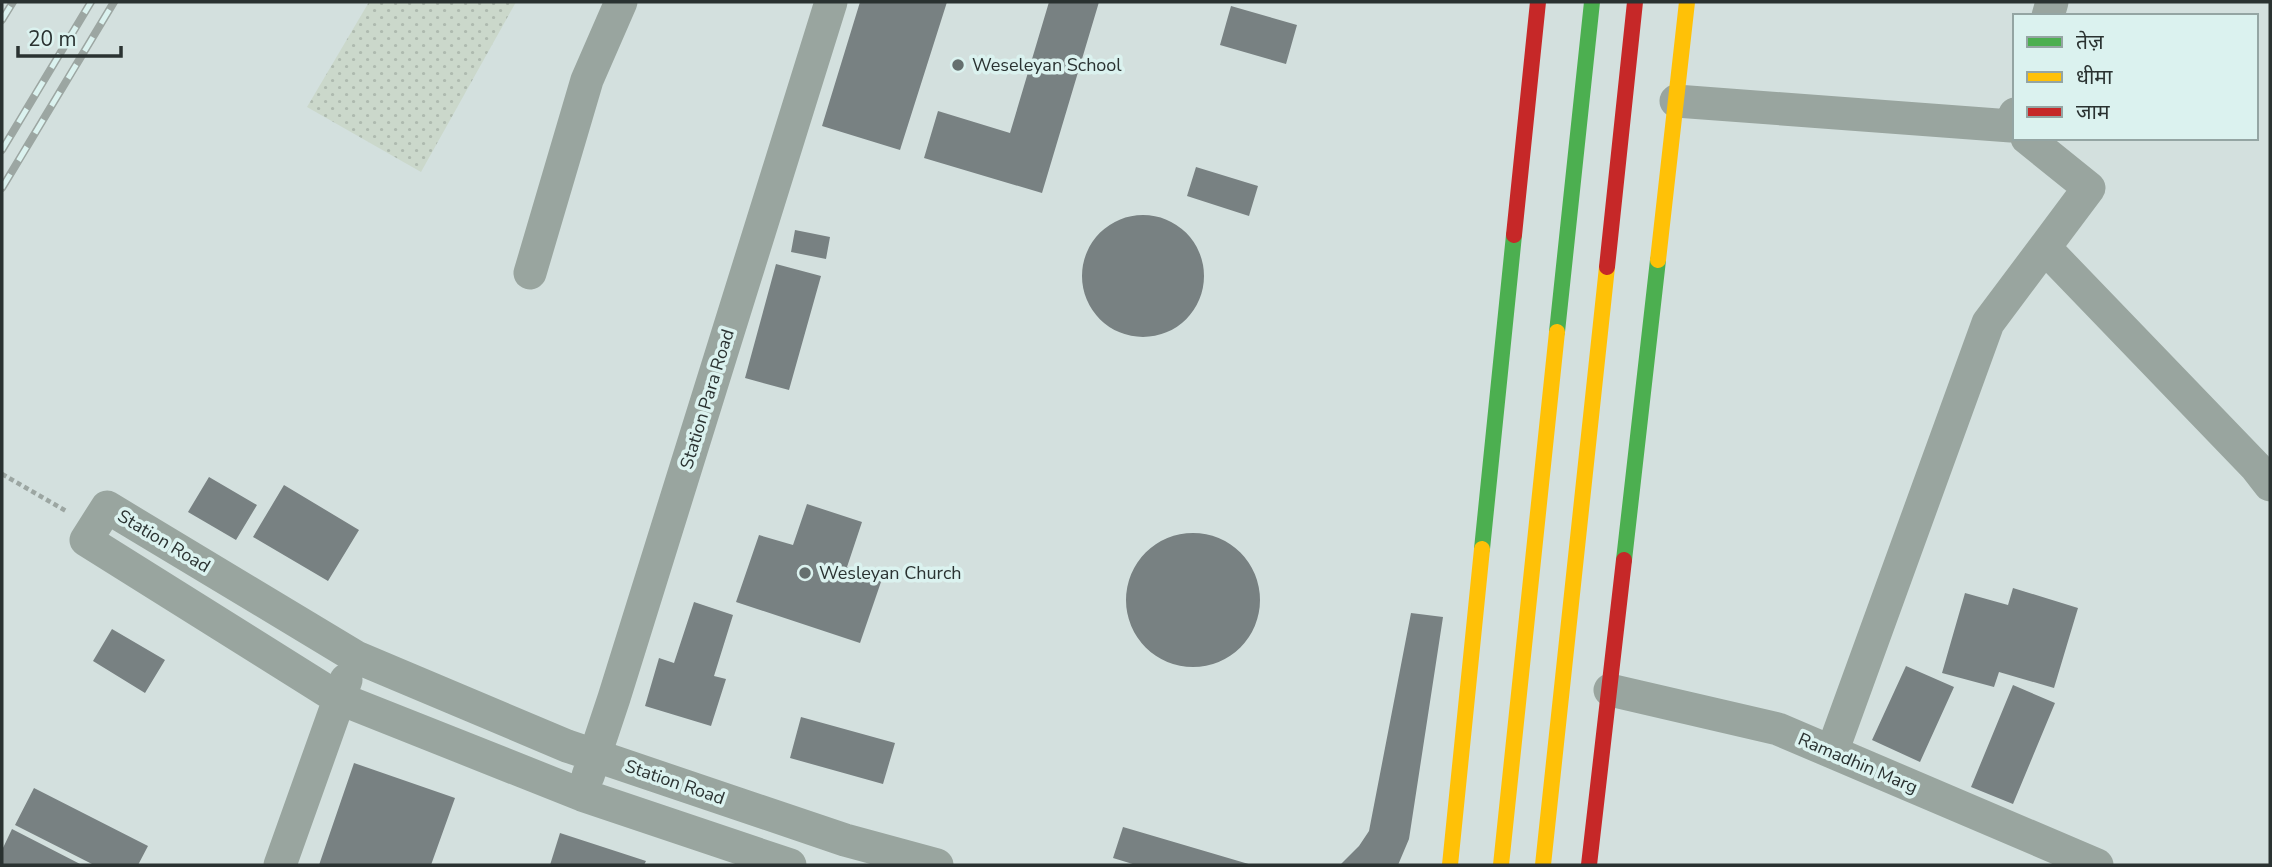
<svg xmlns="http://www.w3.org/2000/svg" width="2272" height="867" font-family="'Nunito Sans','Noto Sans Devanagari',sans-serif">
<defs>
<pattern id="grass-dots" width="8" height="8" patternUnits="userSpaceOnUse" patternTransform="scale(1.75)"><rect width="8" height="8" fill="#cbd8cb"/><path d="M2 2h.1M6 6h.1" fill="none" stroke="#aebaaf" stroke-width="1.8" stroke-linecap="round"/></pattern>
</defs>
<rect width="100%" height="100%" fill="#d3e0de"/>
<path fill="url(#grass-dots)" d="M 369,2 L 516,2 L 421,172 L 307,107 Z"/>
<path fill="#788182" d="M 860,2 L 947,2 L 900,150 L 822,126 Z
M 1049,2 L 1099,2 L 1042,193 L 924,158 L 938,111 L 1010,133 Z
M 1231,6 L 1297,25 L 1286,64 L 1220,45 Z
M 1196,167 L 1258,186 L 1249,216 L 1187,196 Z
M1082 276a61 61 0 1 1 122 0a61 61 0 1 1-122 0Z
M 795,230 L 830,237 L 826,259 L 791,252 Z
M 776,264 L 821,276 L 789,390 L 745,378 Z
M 209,477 L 257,505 L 236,540 L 188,512 Z
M 284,485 L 359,530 L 328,581 L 253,537 Z
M 807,504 L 862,522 L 847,567 L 882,579 L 860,643 L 736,602 L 759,535 L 793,545 Z
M1126 600a67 67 0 1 1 134 0a67 67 0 1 1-134 0Z
M 2013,588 L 2078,608 L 2054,688 L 1999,672 L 1994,687 L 1942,673 L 1965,593 L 2008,605 Z
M 694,602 L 733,615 L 714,676 L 726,679 L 711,726 L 645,706 L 659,658 L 674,663 Z
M 1411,613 L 1443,617 L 1409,839 L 1398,865 L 1340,865 L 1359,846 L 1369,831 Z
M 112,629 L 165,660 L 145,693 L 93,661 Z
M 1906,666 L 1954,687 L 1920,762 L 1872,740 Z
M 2013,685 L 2055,703 L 2013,804 L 1971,787 Z
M 801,717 L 895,743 L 883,784 L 790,758 Z
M 354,763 L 455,798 L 431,865 L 319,865 Z
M 34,788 L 148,846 L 138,865 L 94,865 L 15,825 Z
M 1123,827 L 1252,865 L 1136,865 L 1113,858 Z
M 12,829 L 82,865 L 2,865 L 2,850 Z
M 560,833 L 646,861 L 644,865 L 550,865 Z"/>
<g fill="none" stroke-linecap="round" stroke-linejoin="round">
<path stroke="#9ca6a2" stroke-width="4.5" stroke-dasharray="5 3.5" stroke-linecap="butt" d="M 2,474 L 66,511"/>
<path stroke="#99a59f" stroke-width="33" d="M 2048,16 L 2052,2
M 1676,101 L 2011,126 L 2015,114
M 2045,248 L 2256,467 L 2270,485
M 530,273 L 587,80 L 621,2
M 1610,690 L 1778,729 L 2097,865
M 1832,752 L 1988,323 L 2089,188 L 2027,138
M 588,776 L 614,698 L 831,2
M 280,865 L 346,680
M 790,865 L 582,795 L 338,698 L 86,540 L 107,507 L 356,657 L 567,746 L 845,840 L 937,865"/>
<path stroke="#4caf50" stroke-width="16" d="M 1557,332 L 1592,2
M 1482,549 L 1514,235
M 1624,560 L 1658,260"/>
<path stroke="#ffc107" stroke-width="16" d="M 1658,260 L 1687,2
M 1450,865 L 1482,549
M 1501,865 L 1557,332
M 1543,865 L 1607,267"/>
<path stroke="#c62828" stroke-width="16" d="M 1514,235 L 1538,2
M 1607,267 L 1635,2
M 1589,865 L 1624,560"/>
<defs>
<path id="rail" d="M 2,20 L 13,2
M 2,150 L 91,2
M 2,188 L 114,2"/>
</defs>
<use href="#rail" stroke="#9ca6a2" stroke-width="8"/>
<use href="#rail" stroke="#dbf2ef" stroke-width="5" stroke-dasharray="16" stroke-linecap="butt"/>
</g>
<g fill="#656f6e" stroke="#dbf2ef" stroke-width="2.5">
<circle cx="958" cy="65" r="7"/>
<circle cx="805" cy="573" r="7"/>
</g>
<g text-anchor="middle" stroke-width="7" stroke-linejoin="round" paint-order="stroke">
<g font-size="18" fill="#2a3231" stroke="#dbf2ef" text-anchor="start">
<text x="972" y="71">Weseleyan School</text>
<text x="819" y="579">Wesleyan Church</text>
</g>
<g font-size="18" fill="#2a3231" stroke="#dbf2ef">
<text transform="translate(707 399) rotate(-73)" y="6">Station Para Road</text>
<text transform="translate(164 541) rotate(31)" y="6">Station Road</text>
<text transform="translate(1858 763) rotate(23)" y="6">Ramadhin Marg</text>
<text transform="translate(675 782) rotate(19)" y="6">Station Road</text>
</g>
</g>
<rect width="2272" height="867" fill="none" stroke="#2a3231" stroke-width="7"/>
<rect x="2013" y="14" width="245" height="126" fill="#dbf2ef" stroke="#94a5a3" stroke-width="2"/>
<rect x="2027" y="37" width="35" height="10" fill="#4caf50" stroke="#94a5a3" stroke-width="2"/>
<text x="2076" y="49" font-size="21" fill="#2a3231">तेज़</text>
<rect x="2027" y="72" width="35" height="10" fill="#ffc107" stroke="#94a5a3" stroke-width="2"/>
<text x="2076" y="84" font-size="21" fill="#2a3231">धीमा</text>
<rect x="2027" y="107" width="35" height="10" fill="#c62828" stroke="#94a5a3" stroke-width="2"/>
<text x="2076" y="119" font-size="21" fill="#2a3231">जाम</text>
<path d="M18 46v10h103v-10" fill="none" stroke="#2a3231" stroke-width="3.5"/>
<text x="28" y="46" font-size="21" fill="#2a3231" stroke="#dbf2ef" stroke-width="5" paint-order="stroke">20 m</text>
</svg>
